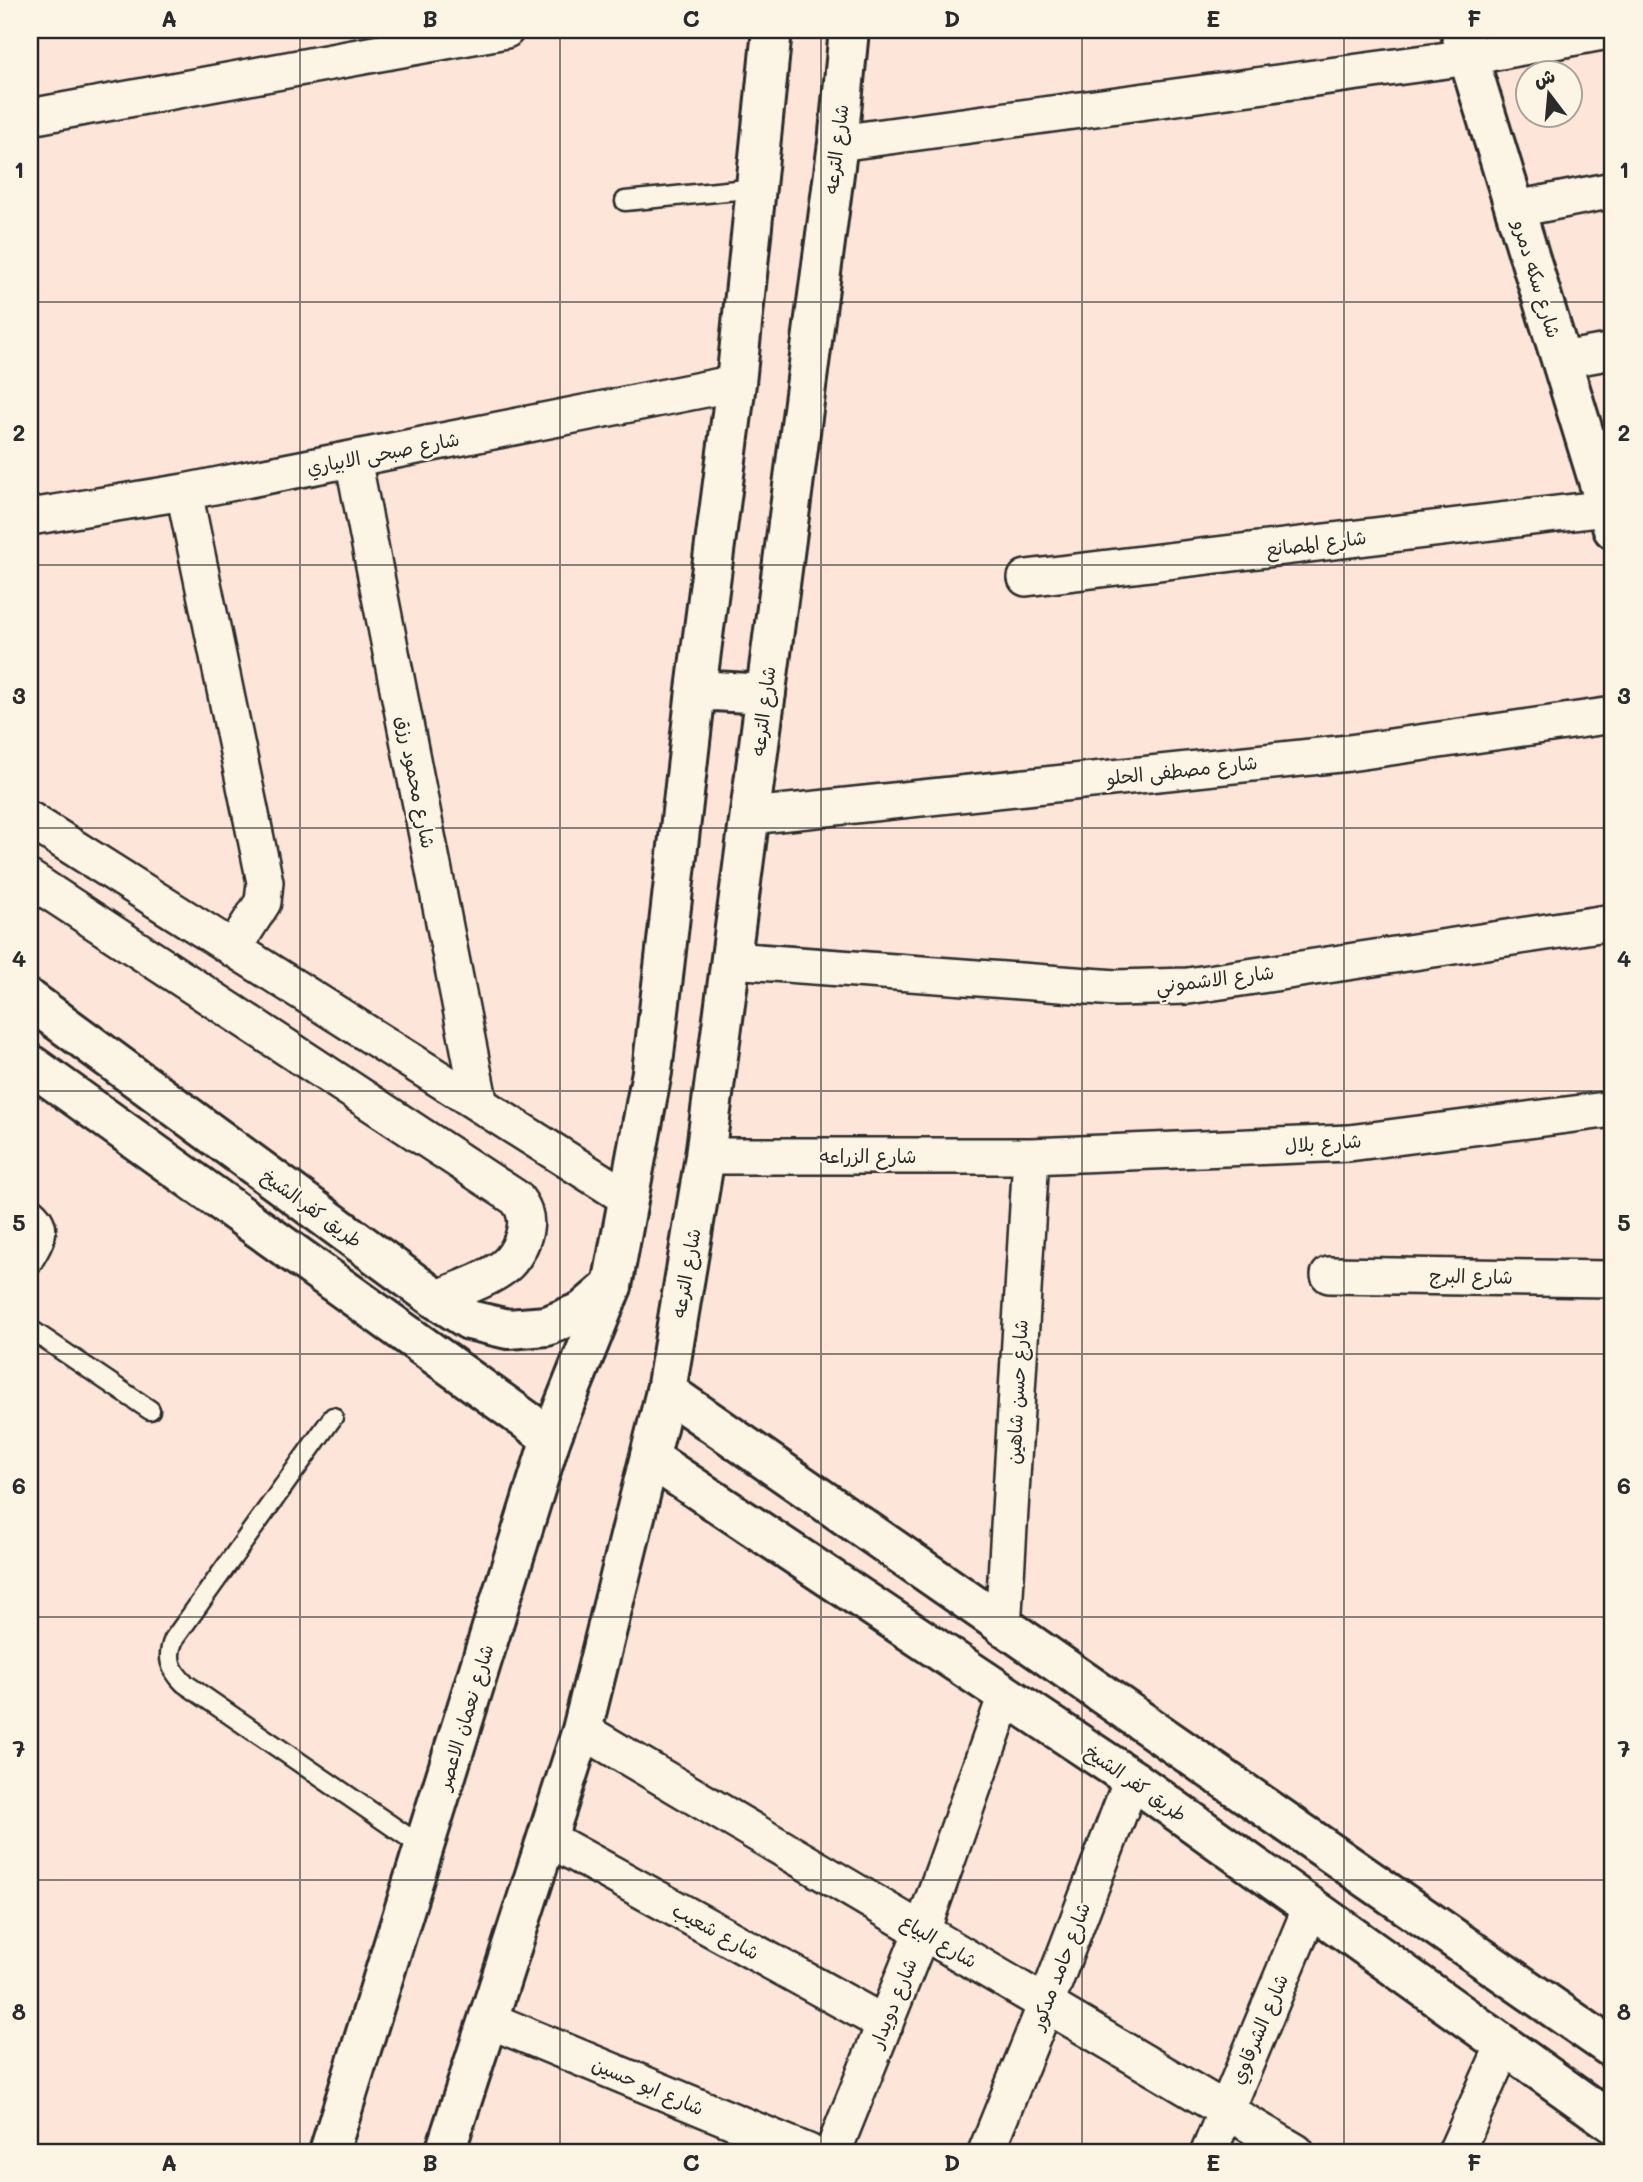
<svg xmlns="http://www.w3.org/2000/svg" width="1643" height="2182" font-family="Mali,'Playpen Sans Arabic',sans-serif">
<rect width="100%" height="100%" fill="#fde6d9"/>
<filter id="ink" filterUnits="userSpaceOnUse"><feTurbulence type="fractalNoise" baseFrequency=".0143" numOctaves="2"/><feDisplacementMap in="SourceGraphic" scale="14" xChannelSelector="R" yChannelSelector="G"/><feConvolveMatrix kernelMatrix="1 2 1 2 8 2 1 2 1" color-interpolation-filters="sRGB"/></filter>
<g filter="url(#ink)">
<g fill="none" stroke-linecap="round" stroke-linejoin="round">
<defs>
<path id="service" d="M 625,201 L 757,188
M 30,1205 C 58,1225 44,1243 30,1267
M 30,1329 L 150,1410
M 333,1417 L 174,1639 C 166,1657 170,1669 184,1683 L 424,1848"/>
<path id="minor" d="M 30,117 L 506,30
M 838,143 L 1469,57 L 1613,30
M 1516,209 L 1613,190
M 1562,360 L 1613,351
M 353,459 L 480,1105
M 184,492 L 265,882 L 263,902 L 233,949
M 30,517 L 184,492 L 736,383
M 1026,578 L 1607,508
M 750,816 L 1349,753 L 1613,715
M 30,820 L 629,1199
M 30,879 L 516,1198 C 519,1202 523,1207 524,1212 C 530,1229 518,1255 505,1266 C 486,1281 458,1289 436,1299
M 731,960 L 1116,988 L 1188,986 L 1613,922
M 705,1156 L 1031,1156 L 1349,1143 L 1613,1109
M 1329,1275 L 1613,1279
M 1003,1628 L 1031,1156
M 582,1730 L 1296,2152
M 547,1838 L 885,2024
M 489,2020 L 808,2152
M 833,2152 L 922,1931 L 1006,1695
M 986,2152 L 1046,2004 L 1132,1779
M 1209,2152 L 1311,1907
M 1456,2152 L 1504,2045"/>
<path id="tertiary" d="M 30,1000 L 436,1299 L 469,1320 L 508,1329 L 547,1326 L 583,1311 L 612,1286
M 30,1064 L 551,1438
M 666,1391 L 1613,2049
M 650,1458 L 1132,1779 L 1613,2123"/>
<path id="secondary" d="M 1460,30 L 1613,529
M 696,690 L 766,694
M 329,2152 L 551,1438 L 612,1286 L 652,1072 L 696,690 L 736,383 L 772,30
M 445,2152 L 582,1730 L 666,1391 L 705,1156 L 838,143 L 849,30"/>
</defs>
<use href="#service" stroke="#2b2b2b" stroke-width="23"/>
<use href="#minor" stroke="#2b2b2b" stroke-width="40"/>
<use href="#tertiary" stroke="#2b2b2b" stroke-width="44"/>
<use href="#secondary" stroke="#2b2b2b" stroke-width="44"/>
<use href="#service" stroke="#fcf5e5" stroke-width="18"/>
<use href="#minor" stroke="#fcf5e5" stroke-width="35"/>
<use href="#tertiary" stroke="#fcf5e5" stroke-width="38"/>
<use href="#secondary" stroke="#fcf5e5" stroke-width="38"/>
</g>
</g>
<path fill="none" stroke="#2b2b2b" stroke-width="2" stroke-opacity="0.55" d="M 300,30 L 300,2152M 560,30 L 560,2152M 821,30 L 821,2152M 1082,30 L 1082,2152M 1344,30 L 1344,2152M 30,302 L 1613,302M 30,565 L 1613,565M 30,828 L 1613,828M 30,1091 L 1613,1091M 30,1354 L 1613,1354M 30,1617 L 1613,1617M 30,1880 L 1613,1880"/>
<g text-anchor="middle" stroke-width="5" stroke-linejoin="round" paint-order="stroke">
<g font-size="19" fill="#2b2b2b" stroke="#fcf5e5">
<text transform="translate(836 149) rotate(-83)" y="7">شارع الترعه</text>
<text transform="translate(1537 279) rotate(73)" y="7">شارع سكه دمرو</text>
<text transform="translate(383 453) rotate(-11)" y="7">شارع صبحى الابياري</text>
<text transform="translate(1316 543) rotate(-7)" y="7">شارع المصانع</text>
<text transform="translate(763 711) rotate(-83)" y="7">شارع الترعه</text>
<text transform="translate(1182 770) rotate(-6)" y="7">شارع مصطفى الحلو</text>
<text transform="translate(416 782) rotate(79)" y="7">شارع محمود رزق</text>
<text transform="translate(1215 979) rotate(-7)" y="7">شارع الاشموني</text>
<text transform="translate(1323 1143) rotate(-4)" y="7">شارع بلال</text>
<text x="868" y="1163">شارع الزراعه</text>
<text transform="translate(312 1208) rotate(36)" y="7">طريق كفر الشيخ</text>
<text transform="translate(686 1273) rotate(-80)" y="7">شارع الترعه</text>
<text transform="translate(1471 1276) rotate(1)" y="7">شارع البرج</text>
<text transform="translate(1017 1392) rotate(-87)" y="7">شارع حسن شاهين</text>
<text transform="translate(465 1717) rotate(-73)" y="7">شارع نعمان الاعصر</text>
<text transform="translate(1136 1783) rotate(35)" y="7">طريق كفر الشيخ</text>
<text transform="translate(716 1931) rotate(29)" y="7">شارع شعيب</text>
<text transform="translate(939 1941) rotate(31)" y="7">شارع البياع</text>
<text transform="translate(1060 1966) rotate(-69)" y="7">شارع حامد مدكور</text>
<text transform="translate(893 2003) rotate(-68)" y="7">شارع دويدار</text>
<text transform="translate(1259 2029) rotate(-67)" y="7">شارع الشرقاوي</text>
<text transform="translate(648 2086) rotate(23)" y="7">شارع ابو حسين</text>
</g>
</g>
<rect width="1643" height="2182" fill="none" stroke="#fcf5e5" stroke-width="77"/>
<g transform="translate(1549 94) rotate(344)"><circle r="33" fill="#fcf5e5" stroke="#a8a49b" stroke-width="2"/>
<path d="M0-5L12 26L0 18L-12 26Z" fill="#2b2b2b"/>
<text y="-10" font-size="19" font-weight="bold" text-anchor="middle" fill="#2b2b2b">ش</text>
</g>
<rect x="38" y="38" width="1566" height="2106" fill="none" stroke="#2b2b2b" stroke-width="2.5"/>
<g font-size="23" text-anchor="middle" font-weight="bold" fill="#2b2b2b">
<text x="169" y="27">A</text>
<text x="430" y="27">B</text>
<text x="691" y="27">C</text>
<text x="952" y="27">D</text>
<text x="1213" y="27">E</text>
<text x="1474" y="27">F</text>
<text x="19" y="178">1</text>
<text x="1624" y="178">1</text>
<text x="19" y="441">2</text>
<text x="1624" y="441">2</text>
<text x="19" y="704">3</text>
<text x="1624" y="704">3</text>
<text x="19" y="967">4</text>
<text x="1624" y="967">4</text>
<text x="19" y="1231">5</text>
<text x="1624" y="1231">5</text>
<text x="19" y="1494">6</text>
<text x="1624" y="1494">6</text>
<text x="19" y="1757">7</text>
<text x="1624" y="1757">7</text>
<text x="19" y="2020">8</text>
<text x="1624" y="2020">8</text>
<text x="169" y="2171">A</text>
<text x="430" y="2171">B</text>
<text x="691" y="2171">C</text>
<text x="952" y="2171">D</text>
<text x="1213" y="2171">E</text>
<text x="1474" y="2171">F</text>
</g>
</svg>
